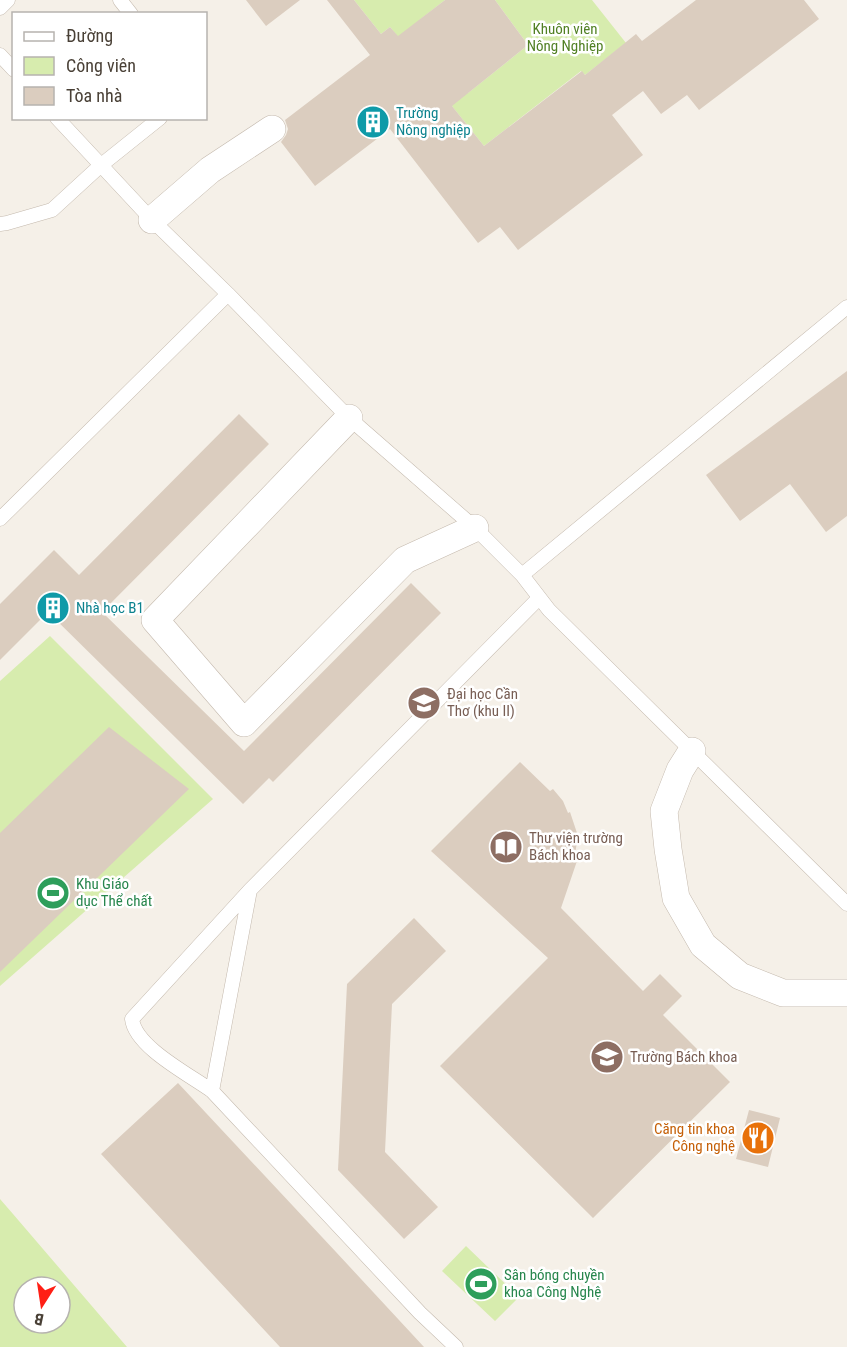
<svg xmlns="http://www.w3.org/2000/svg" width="847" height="1347" font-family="'Roboto Condensed',sans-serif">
<rect width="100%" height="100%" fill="#f5f0e8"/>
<path fill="#d7ecae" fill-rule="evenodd" d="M 354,0 L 445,0 L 422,18 L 403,43 L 390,27 L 381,34 Z
M 495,0 L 592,0 L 626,43 L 585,75 L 581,71 L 484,146 L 423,70 L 468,93 L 528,45 Z
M 50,636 L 213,799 L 0,986 L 0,681 Z
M 0,1199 L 13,1214 L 127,1347 L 0,1347 ZM 24,1287 L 60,1287 L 60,1323 L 24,1323 Z
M 466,1246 L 519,1297 L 495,1321 L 442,1271 Z"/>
<path fill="#dbcdbf" d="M 246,0 L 300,0 L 266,26 Z
M 327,0 L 354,0 L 381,34 L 390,27 L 398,36 L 445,0 L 495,0 L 528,45 L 452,106 L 484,146 L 582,71 L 585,75 L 636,34 L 642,41 L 696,0 L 804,0 L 819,19 L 699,110 L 687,95 L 661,114 L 643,91 L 612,115 L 643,155 L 518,250 L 500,227 L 478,243 L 390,129 L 315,186 L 281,142 L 286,135 L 288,129 L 285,120 L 370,55 Z
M 847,371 L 847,516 L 826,532 L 790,484 L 740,521 L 706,475 Z
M 239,414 L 269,444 L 102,612 L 244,751 L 411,583 L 441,613 L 273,782 L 269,778 L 243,804 L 48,612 L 0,660 L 0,604 L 54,550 L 79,575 Z
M 109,727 L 189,789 L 0,972 L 0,833 Z
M 520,762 L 550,791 L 553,789 L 563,801 L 568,813 L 570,812 L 578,836 L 574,860 L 577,861 L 561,908 L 643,991 L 660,974 L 682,996 L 663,1015 L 730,1082 L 593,1218 L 440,1066 L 548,958 L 431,851 Z
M 414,918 L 446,951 L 392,1004 L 385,1152 L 438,1207 L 404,1239 L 338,1170 L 347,984 Z
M 178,1083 L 336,1252 L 424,1347 L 280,1347 L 101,1154 Z
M 749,1110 L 780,1118 L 768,1167 L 736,1159 Z"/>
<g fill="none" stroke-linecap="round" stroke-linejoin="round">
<defs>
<path id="lane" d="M 120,0 L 131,14
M 0,8 L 8,0
M 0,55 L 14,70
M 57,118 L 152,220 L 228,294 L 349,418 L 475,528 L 522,575 L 549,610 L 847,904
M 0,224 L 7,223 L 52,210 L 100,166 L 160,118
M 0,519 L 228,294
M 522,575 L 847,307
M 250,890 L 212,1091 L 420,1313 L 456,1347
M 212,1091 C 190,1075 135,1047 132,1019 L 250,890 L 539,598"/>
<path id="street" d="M 152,220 L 210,170 L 272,129
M 349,418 L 155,620 L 244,723 L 405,560 L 475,528
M 692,751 L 680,770 L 664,811 L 668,849 L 676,898 L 703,945 L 740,976 L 783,993 L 847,993"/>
</defs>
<use href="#lane" stroke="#c4b9ad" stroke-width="15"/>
<use href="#street" stroke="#c4b9ad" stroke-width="28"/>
<use href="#lane" stroke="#fff" stroke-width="14"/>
<use href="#street" stroke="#fff" stroke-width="27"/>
</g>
<defs>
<symbol id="building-disc" viewBox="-11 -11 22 22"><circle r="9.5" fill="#0f9aa8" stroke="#fff"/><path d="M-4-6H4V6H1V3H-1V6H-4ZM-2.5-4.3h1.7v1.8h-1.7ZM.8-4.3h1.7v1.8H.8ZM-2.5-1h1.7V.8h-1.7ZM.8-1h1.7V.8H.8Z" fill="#fff"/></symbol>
<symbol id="university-disc" viewBox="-11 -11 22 22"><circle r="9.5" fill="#8d6e63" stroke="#fff"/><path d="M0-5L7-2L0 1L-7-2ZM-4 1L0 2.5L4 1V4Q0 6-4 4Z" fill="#fff"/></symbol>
<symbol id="library-disc" viewBox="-11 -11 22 22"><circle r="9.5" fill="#8d6e63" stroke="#fff"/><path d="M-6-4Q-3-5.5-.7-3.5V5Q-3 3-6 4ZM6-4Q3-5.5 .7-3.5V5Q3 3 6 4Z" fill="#fff"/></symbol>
<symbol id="stadium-disc" viewBox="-11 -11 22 22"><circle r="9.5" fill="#2e9e5b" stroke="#fff"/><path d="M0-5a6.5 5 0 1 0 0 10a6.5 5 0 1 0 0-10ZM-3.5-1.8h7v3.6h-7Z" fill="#fff"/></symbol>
<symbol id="restaurant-disc" viewBox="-11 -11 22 22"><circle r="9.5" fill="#e8710a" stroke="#fff"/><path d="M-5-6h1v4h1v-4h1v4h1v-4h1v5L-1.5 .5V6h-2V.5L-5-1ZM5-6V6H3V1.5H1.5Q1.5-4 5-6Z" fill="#fff"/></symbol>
</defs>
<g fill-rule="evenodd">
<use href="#building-disc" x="354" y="103" width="38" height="38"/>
<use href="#building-disc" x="34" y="589" width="38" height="38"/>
<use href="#university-disc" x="405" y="684" width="38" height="38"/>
<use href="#library-disc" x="487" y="828" width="38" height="38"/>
<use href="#stadium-disc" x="34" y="874" width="38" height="38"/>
<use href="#university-disc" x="588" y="1038" width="38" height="38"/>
<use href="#restaurant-disc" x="739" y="1119" width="38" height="38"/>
<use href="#stadium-disc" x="462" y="1265" width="38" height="38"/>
</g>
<g text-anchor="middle" stroke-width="5" stroke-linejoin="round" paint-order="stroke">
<g font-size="15" fill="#518024" stroke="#fff">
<text x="565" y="34">Khuôn viên<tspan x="565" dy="17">Nông Nghiệp</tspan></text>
</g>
<g font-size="15" fill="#0d838f" stroke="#fff" text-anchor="start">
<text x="396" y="118">Trường<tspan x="396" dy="17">Nông nghiệp</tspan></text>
<text x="76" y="613">Nhà học B1</text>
</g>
<g font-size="15" fill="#785e54" stroke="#fff" text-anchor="start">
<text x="447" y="699">Đại học Cần<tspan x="447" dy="17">Thơ (khu II)</tspan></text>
<text x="529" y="843">Thư viện trường<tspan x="529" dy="17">Bách khoa</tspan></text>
<text x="630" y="1062">Trường Bách khoa</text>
</g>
<g font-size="15" fill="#27864d" stroke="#fff" text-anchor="start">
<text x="76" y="889">Khu Giáo<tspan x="76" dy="17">dục Thể chất</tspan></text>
<text x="504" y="1280">Sân bóng chuyền<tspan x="504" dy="17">khoa Công Nghệ</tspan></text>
</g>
<g font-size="15" fill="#c56008" stroke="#fff" text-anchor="end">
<text x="735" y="1134">Căng tin khoa<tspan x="735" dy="17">Công nghệ</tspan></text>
</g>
</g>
<rect x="12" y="12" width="195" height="108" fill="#ffffff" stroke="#b6b3af" stroke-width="1.5"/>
<rect x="24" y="32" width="30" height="9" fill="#ffffff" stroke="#b6b3af" stroke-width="1.5"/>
<text x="66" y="42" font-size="18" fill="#494036">Đường</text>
<rect x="24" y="57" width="30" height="18" fill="#d7ecae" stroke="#b6b3af" stroke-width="1.5"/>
<text x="66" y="72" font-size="18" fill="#494036">Công viên</text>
<rect x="24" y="87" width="30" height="18" fill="#dbcdbf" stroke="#b6b3af" stroke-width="1.5"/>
<text x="66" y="102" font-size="18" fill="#494036">Tòa nhà</text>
<g transform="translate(42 1305) rotate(192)"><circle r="28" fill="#ffffff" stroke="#b6b3af" stroke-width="1.5"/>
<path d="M0-4.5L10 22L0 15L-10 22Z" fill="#ff1f15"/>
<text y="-9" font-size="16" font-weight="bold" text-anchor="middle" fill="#494036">B</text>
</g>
</svg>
